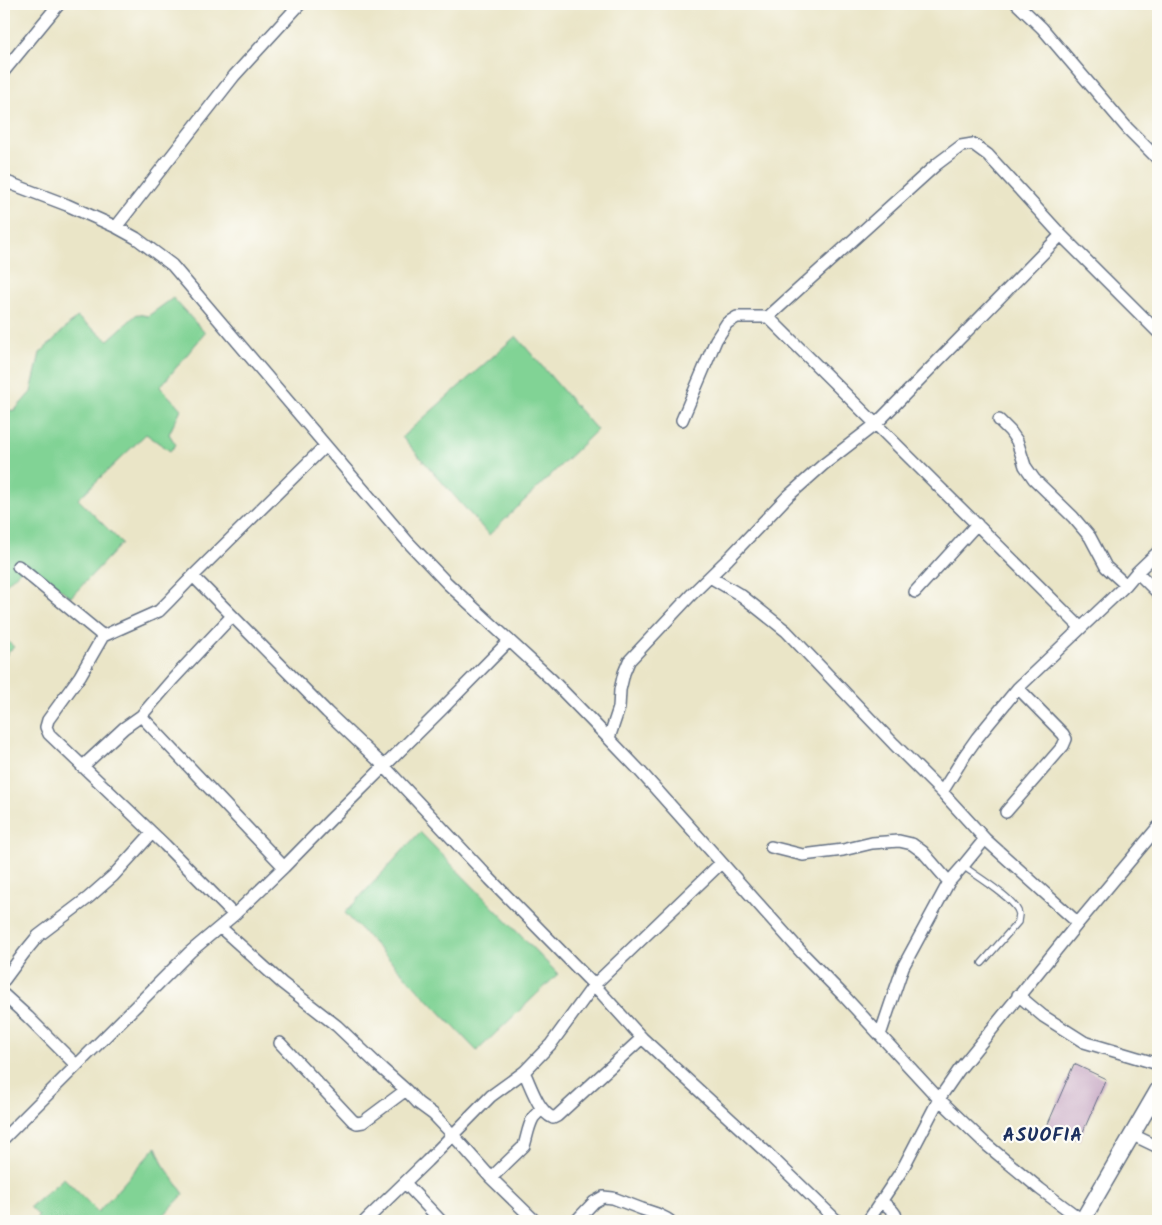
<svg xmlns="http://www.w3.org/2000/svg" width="1162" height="1225" font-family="Kalam,sans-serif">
<rect width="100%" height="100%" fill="#fdfcf7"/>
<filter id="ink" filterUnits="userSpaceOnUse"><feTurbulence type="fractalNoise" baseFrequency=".02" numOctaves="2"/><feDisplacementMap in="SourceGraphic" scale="10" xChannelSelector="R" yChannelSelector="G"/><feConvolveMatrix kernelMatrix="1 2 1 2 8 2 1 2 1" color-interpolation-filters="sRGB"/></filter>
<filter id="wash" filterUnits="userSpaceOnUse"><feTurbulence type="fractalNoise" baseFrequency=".0096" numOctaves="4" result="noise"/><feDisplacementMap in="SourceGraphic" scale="20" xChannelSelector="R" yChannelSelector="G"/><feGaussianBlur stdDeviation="1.12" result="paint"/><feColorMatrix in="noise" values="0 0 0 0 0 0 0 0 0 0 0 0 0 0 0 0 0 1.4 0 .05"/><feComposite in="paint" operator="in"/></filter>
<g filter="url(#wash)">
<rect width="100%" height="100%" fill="#eae5c7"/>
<path fill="#81d395" stroke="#4e817a" d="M 173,298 L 205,333 L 160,387 L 181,409 L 169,434 L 176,445 L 170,451 L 146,434 L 78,499 L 122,543 L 71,597 L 27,564 L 4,586 L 4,411 L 15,410 L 31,392 L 40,353 L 77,317 L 108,340 L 137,314 L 148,316 Z
M 516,336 L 597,430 L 489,535 L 402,437 Z
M 4,637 L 14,647 L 4,657 Z
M 420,832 L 558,974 L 477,1051 L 345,913 Z
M 156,1147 L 163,1164 L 184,1194 L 158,1221 L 34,1221 L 39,1216 L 30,1207 L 64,1178 L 98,1212 Z"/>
<g id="blocks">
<path fill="#bf9cbd" d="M 1074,1064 L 1106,1079 L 1079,1141 L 1047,1126 Z"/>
</g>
</g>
<g filter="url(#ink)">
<use href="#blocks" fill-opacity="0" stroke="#636f83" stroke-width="1"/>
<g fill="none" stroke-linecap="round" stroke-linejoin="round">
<defs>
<path id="lane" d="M 963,866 C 975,875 1017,900 1019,914 C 1019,916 1018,919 1018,922 L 982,963"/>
<path id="street" d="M 1017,4 L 1042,28 L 1128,129 L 1158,159
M 4,71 L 59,4
M 4,181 L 67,205 L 116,227 L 136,238 L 172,265 L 407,541 L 447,583 L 552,680 L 592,721 L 639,770 L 803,954 L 843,995 L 939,1099 L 988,1146 L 1040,1189 L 1083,1221
M 116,227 L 234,76 L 300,4
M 768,317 L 937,164 L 961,146 L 973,144 L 988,155 L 1061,235 L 1158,332
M 682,420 L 716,340 L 727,323 L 737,317 L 768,317 L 1081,628
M 999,420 L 1010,431 L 1017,441 L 1025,466 L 1034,479 L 1073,517 L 1090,537 L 1106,567 L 1126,585
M 18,566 L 103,636 L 80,676 L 48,720 L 46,727 L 49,734 L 165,845 L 234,915
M 1137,572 L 1158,593
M 193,576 L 327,712 L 384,766 L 490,879 L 594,985 L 642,1038 L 766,1152 L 837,1221
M 710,577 L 742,596 L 786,631 L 894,744 L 942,792 L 985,839 L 1078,923
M 915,592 L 977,524
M 103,636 L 159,611 L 169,601 L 193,576 L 325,446
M 141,716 L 284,867
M 609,738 L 619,708 L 620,690 L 624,673 L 629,661 L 691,595 L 728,559 L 787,497 L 823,465 L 876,424 L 1061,235
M 82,767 L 124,728 L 141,716 L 173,679 L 232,616
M 942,792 L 965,755 L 977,738 L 1018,688 L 1126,585 L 1137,572 L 1158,552
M 1006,812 L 1063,746 L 1066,739 L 1063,734 L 1018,688
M 771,847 L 803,855 L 843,850 L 872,843 L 899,841 L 912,844 L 923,852 L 949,882
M 220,927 L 282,983 L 337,1026 L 379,1066 L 406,1090 L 418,1103 L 433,1114 L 453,1135 L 491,1178 L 535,1221
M 4,980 L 24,953 L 38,936 L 88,898 L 113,876 L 152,833
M 4,995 L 28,1017 L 76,1065
M 1018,995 L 1043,1016 L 1084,1042 L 1158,1064
M 880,1035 L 903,967 L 949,882 L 963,866 L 985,839
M 280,1043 L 353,1121 L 357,1123 L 363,1122 L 406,1090
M 524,1072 C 531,1086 538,1111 553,1118 L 557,1116 L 642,1038
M 1133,1135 L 1158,1147
M 4,1138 L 190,952 L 234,915 L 284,867 L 330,820 L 442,709 L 509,641
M 491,1178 L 524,1146 C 527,1137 528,1127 533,1118 C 535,1115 539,1112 541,1109
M 405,1183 L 441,1221
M 881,1201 C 888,1207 897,1212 897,1221
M 365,1221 L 427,1161 L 491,1096 L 524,1072 L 551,1044 L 594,985 L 721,863
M 576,1221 L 594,1202 L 603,1197 L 613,1198 L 642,1209 L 657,1214 L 667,1219 L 670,1221
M 868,1221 L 902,1170 L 939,1099 L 959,1070 L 1078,923 L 1158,827"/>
<path id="secondary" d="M 1082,1221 L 1158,1090"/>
</defs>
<use href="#lane" stroke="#636f83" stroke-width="8"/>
<use href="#street" stroke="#636f83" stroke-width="14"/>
<use href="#secondary" stroke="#636f83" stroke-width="18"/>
<use href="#lane" stroke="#fff" stroke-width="5.5"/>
<use href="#street" stroke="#fff" stroke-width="11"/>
<use href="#secondary" stroke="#fff" stroke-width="15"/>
</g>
</g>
<g text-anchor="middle" stroke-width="4.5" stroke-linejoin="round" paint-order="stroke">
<g font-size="19" font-weight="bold" letter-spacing="1" fill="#1b2f5e" stroke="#fdfcf7">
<text x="1043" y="1141">ASUOFIA</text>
</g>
</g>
<rect width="1162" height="1225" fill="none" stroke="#fdfcf7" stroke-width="20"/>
</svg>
